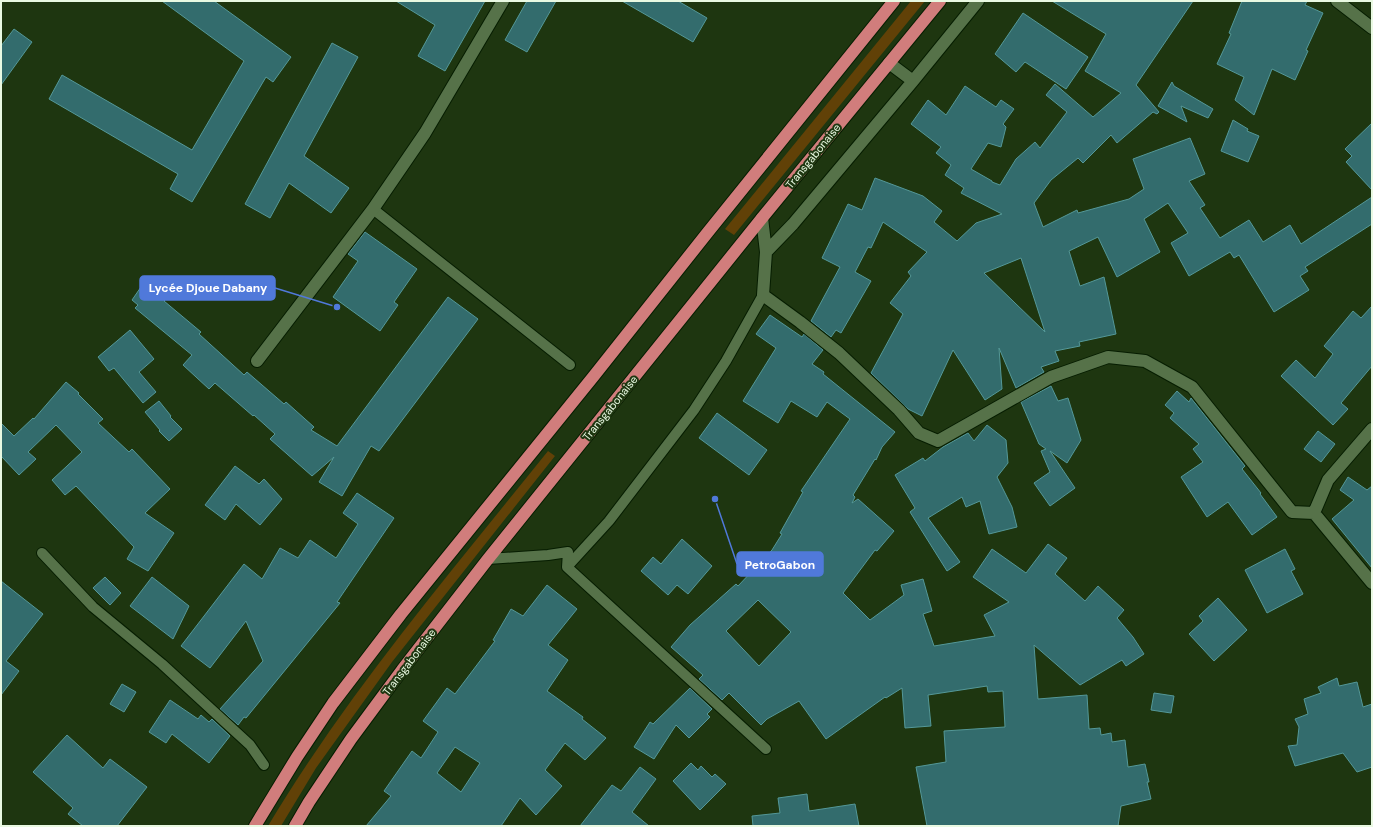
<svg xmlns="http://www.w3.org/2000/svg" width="1373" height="827" font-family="'DM Sans',sans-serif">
<rect width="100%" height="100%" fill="#1e3610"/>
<path fill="#614107" d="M 911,1 L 925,1 L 734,235 L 725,229 Z
M 548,451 L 555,456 L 392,662 L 316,768 L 281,826 L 268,826 C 348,692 451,572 548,451 Z"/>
<path fill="#336c6d" stroke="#549898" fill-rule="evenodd" d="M 162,1 L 214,1 L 291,57 L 273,82 L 266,77 L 192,202 L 170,189 L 178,174 L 49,99 L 62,75 L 192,150 L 244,61 Z
M 396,1 L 485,1 L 445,71 L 418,56 L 435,25 Z
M 527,1 L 556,1 L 527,52 L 505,40 Z
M 622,1 L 678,1 L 707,18 L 693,42 Z
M 1052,1 L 1193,1 L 1136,85 L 1159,112 L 1157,114 L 1153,112 L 1117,143 L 1111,135 L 1083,163 L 1078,158 L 1051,180 L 1034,203 L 1043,227 L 1077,210 L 1078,213 L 1129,199 L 1144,189 L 1133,159 L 1190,138 L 1205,174 L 1189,181 L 1205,205 L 1200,208 L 1220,238 L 1249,220 L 1263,242 L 1290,225 L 1301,244 L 1372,197 L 1372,224 L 1305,267 L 1308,271 L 1300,276 L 1309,290 L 1274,312 L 1239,255 L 1234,258 L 1230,252 L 1189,276 L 1171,243 L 1188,233 L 1168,203 L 1144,219 L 1160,252 L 1117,277 L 1098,237 L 1069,251 L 1080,286 L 1104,277 L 1116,334 L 1079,342 L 1080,346 L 1055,351 L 1059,361 L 1041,367 L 1044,372 L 1016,388 L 999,348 L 1002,389 L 985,400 L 953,350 L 922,416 L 908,409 L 871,373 L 903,314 L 890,303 L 911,276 L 908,272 L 927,252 L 883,222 L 871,248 L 868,247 L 855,272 L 871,281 L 841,333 L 836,330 L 831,337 L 811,321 L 840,267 L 822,258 L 848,204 L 862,210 L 875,178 L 923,196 L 942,211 L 934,222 L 957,241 L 976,223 L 1002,214 L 961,193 L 964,188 L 945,175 L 951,165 L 936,153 L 941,147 L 911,124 L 928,100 L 946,115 L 965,86 L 996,107 L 1001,100 L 1014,109 L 1003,124 L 1006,127 L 1001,147 L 988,143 L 971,169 L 992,181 L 992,182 L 1000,185 L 1016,159 L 1035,142 L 1040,148 L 1067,112 L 1046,95 L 1055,84 L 1093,117 L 1121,93 L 1085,71 L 1106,34 ZM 1021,258 L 1045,332 L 984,273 Z
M 1242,1 L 1307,1 L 1305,5 L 1323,13 L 1306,50 L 1308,51 L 1295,80 L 1272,69 L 1254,115 L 1235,100 L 1244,77 L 1217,64 L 1231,34 L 1229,33 Z
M 1023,13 L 1088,57 L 1066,89 L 1025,62 L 1016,72 L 995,54 Z
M 14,29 L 32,42 L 1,85 L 1,46 Z
M 332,43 L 358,57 L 304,156 L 349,188 L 331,213 L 289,183 L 270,218 L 245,204 Z
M 1172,82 L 1174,86 L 1213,109 L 1208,118 L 1181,106 L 1187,122 L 1158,106 Z
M 1233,120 L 1248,129 L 1247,131 L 1259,136 L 1248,162 L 1221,151 Z
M 1372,123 L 1372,190 L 1346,162 L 1352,156 L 1345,149 Z
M 365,232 L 417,269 L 394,302 L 398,305 L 380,331 L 333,297 L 358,261 L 348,254 Z
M 143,284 L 165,300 L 164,301 L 201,332 L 199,334 L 244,375 L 247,372 L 284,404 L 286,402 L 314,427 L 311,430 L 337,446 L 448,297 L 478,319 L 379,451 L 371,446 L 342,496 L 319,482 L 334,457 L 312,476 L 270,439 L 275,434 L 254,415 L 253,416 L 215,383 L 209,389 L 183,365 L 192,355 L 135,308 L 138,305 L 132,300 Z
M 1372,306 L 1372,366 L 1341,403 L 1348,409 L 1333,425 L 1281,376 L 1296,360 L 1315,378 L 1333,354 L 1324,346 L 1353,311 L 1361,318 Z
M 770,315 L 802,337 L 804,334 L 823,350 L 812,364 L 824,372 L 823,374 L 895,432 L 882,447 L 876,460 L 875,459 L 853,495 L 855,497 L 852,503 L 858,499 L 894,531 L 877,551 L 875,550 L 843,593 L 870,620 L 904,595 L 901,585 L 923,579 L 932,611 L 923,614 L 934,646 L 995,636 L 984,615 L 1009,602 L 973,577 L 992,549 L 1026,573 L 1048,544 L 1067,558 L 1055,574 L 1085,601 L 1098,586 L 1124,610 L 1117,618 L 1133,637 L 1144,654 L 1126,666 L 1122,660 L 1080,685 L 1034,645 L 1038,699 L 1087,695 L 1089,729 L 1100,728 L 1101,735 L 1111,733 L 1112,742 L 1125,740 L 1128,767 L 1145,764 L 1149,782 L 1147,782 L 1151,799 L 1121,806 L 1118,826 L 927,826 L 916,767 L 946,762 L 944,731 L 1005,727 L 1003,691 L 988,692 L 987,686 L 928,695 L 931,726 L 905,728 L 902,688 L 886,698 L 885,697 L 826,739 L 799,701 L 767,719 L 761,725 L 729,693 L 722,700 L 699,679 L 703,675 L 671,647 L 690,625 L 736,584 L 738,586 L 772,550 L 782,534 L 780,533 L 803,492 L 801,491 L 850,419 L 827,402 L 817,417 L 791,401 L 778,423 L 743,401 L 776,348 L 756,334 ZM 758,600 L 791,632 L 759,666 L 726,631 Z
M 130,330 L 154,359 L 139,372 L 156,392 L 143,403 L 114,368 L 109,371 L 98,357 Z
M 66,382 L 79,393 L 78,394 L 103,419 L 98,423 L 129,452 L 132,449 L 170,489 L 145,513 L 174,533 L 148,571 L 127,559 L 134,547 L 76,486 L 65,495 L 52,480 L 82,452 L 56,425 L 28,452 L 36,459 L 19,475 L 1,456 L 1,423 L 14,436 L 33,418 L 34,419 Z
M 1051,386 L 1058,401 L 1068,398 L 1081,440 L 1067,463 L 1050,451 L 1075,488 L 1050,506 L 1034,483 L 1050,472 L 1041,451 L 1046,449 L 1039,444 L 1021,402 Z
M 1177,391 L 1189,402 L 1191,398 L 1245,466 L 1242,469 L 1261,493 L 1260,494 L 1277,517 L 1252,535 L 1228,502 L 1207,517 L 1181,477 L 1203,462 L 1193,449 L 1199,444 L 1170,418 L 1174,413 L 1165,405 Z
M 159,401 L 171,416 L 170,417 L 182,429 L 169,441 L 159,431 L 160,430 L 145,412 Z
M 717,413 L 767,450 L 749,475 L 699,438 Z
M 987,425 L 1006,440 L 1008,463 L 997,477 L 1012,507 L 1017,527 L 989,534 L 980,501 L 966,507 L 962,497 L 928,518 L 960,562 L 947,571 L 910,512 L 915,508 L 895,475 L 923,458 L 925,461 L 943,447 L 968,433 L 974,441 Z
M 1318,431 L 1335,444 L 1321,462 L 1304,449 Z
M 235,466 L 259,484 L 264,479 L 282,499 L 260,525 L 236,504 L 225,520 L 205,505 Z
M 1348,477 L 1367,490 L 1372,486 L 1372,568 L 1332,519 L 1354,500 L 1340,490 Z
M 357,493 L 394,518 L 337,602 L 340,603 L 246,718 L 244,717 L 238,725 L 220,709 L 263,661 L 246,621 L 210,668 L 181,646 L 244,564 L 262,579 L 280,548 L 298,558 L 310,540 L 336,558 L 358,524 L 343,513 Z
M 682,539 L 712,566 L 688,594 L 677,585 L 668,595 L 641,571 L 653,557 L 661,564 Z
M 1285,549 L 1295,569 L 1291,571 L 1303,594 L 1267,613 L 1245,570 Z
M 105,577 L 121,593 L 110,605 L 93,588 Z
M 152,577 L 189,606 L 173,639 L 130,606 Z
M 1,581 L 43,614 L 6,661 L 19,671 L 1,695 Z
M 547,585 L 577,609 L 548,645 L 568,660 L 547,691 L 583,717 L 582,719 L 606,738 L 585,760 L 565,743 L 545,770 L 562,786 L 536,815 L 520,798 L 501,826 L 366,826 L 391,796 L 384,791 L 412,751 L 421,758 L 438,732 L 423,721 L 447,688 L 455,694 L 495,641 L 493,640 L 511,609 L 523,616 ZM 455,747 L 480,763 L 461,792 L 437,773 Z
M 1218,598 L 1247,630 L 1214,661 L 1189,634 L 1203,621 L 1199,616 Z
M 1337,678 L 1339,686 L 1357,682 L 1363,707 L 1372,704 L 1372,767 L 1357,772 L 1343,753 L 1295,766 L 1288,746 L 1297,745 L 1299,727 L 1295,719 L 1308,714 L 1304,699 L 1321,693 L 1318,687 Z
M 122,684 L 136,692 L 124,712 L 110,704 Z
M 690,688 L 712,709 L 707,714 L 710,717 L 689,738 L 676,725 L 654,759 L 634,747 L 650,722 L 653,724 Z
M 1154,693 L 1174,696 L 1171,713 L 1151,710 Z
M 170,700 L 198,719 L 201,715 L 209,722 L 212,719 L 230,736 L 209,763 L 172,734 L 166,743 L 149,732 Z
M 67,735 L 103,768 L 110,759 L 147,787 L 117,826 L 83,826 L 68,814 L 73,808 L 33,772 Z
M 691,763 L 698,770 L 701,766 L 712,777 L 715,774 L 726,784 L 700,810 L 673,781 Z
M 640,767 L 656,779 L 632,812 L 649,826 L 580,826 L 612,785 L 621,791 Z
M 807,794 L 809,811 L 855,804 L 859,826 L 753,826 L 752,816 L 780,813 L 778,798 Z"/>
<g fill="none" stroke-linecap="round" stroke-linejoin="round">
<defs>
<path id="service" d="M 373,209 L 570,365
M 42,553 L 93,607 L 162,664 L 250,745 L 264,765
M 488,559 L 548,555 L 568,552 L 567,567 L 609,521 L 694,410 L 726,361 L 763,295
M 567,567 L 766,749"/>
<path id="minor" d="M 1337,1 L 1372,28
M 889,63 L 913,81
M 762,218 L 766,252 L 763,295 L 800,322 L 839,353 L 899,410 L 919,433 L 938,441 L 1051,377 L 1108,357 L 1145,361 L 1192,387 L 1292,512 L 1314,513 L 1328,480 L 1372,429
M 766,252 L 793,224 L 913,81 L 978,1
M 257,361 L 373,209 L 425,133 L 503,1
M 1314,513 L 1372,583"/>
<path id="trunk" d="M 255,826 L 297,757 L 333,703 L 401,614 L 593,377 L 708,232 L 894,1
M 295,826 L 309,802 L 351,739 L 402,670 L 488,559 L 762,218 L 940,1"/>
</defs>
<use href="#service" stroke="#061d00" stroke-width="12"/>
<use href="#minor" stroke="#061d00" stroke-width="14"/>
<use href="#trunk" stroke="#061d00" stroke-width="14"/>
<use href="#service" stroke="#567249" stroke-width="10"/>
<use href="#minor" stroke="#567249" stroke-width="12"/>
<use href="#trunk" stroke="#d17d7c" stroke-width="12"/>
</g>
<g text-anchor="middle" stroke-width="4" stroke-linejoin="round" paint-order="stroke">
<g font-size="11" fill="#e9f9e2" stroke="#1e3610">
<text transform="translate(813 156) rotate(-51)" y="4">Transgabonaise</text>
<text transform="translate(610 408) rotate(-51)" y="4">Transgabonaise</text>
<text transform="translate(409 662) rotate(-53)" y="4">Transgabonaise</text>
</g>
</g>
<path fill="none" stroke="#5079da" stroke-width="1.5" d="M337 307L275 288M715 499L737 564"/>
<g fill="#5079da" stroke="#1e3610" stroke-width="1.5">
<circle cx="337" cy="307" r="4"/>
<circle cx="715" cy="499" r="4"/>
</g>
<g fill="#5079da" stroke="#5079da" stroke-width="1.5">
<rect x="140" y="276" width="135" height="24" rx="4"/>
<rect x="737" y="552" width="86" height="24" rx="4"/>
</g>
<g font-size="12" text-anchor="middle" font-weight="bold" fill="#fff">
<text x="208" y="292">Lycée Djoue Dabany</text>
<text x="780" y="569">PetroGabon</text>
</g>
<rect width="1373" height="827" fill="none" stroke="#e9f9e2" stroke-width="4"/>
</svg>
